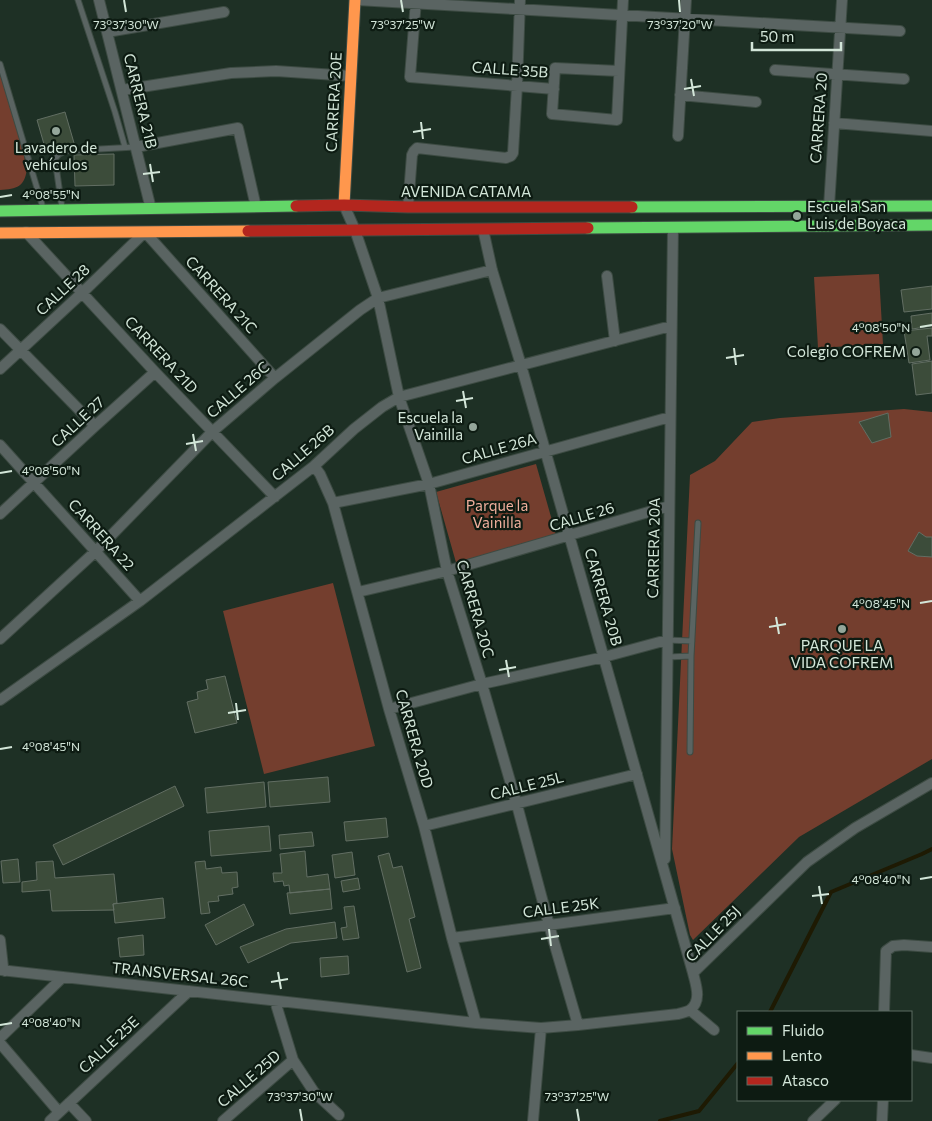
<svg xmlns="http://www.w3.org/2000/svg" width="932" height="1121" font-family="Commissioner,sans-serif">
<rect width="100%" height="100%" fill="#1e3025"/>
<path fill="#743e2e" d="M 0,64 L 27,168 C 25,187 17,189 0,190 Z
M 879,274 L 883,344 L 818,348 L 814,277 Z
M 904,409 L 932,412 L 932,759 L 799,837 L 693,940 L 690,935 L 672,849 L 690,475 L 715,461 L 752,422 L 780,418 Z
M 536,464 L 557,538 L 457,566 L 436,492 Z
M 333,583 L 375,746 L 264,774 L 223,611 Z"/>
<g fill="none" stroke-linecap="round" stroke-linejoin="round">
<path stroke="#1e1a03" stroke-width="4" d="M 770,1012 L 831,892 L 922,854 L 932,849
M 660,1121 L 699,1111 L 738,1063"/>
</g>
<path fill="#3c4c3a" stroke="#626e63" d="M 65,112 L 74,143 L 46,151 L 37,120 Z
M 114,154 L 114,185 L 75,186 L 74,155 Z
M 932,286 L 932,309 L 904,312 L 901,290 Z
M 932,313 L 932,326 L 912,329 L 911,316 Z
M 932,328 L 932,336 L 927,336 L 930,360 L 909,363 L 904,331 Z
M 932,361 L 932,393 L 916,395 L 912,364 Z
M 888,413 L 891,437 L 872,443 L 859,422 Z
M 919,532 L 926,537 L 932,537 L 932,557 L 917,556 L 908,551 Z
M 225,676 L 237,723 L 195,733 L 187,702 L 198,699 L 197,692 L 208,689 L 206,680 Z
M 328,777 L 330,802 L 270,807 L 268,782 Z
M 264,782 L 266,807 L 207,813 L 205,788 Z
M 175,786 L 184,806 L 63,865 L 53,845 Z
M 386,818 L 388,837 L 346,841 L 344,822 Z
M 269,826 L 271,851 L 211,856 L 209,831 Z
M 312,832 L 314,846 L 280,849 L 279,835 Z
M 305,851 L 307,877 L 328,874 L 330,889 L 290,893 L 289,885 L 284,886 L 283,881 L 274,882 L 273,873 L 282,873 L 280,854 Z
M 352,852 L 355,875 L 335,878 L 332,855 Z
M 389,853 L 393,868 L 402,866 L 415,917 L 409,919 L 421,968 L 407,972 L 378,856 Z
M 18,859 L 20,882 L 3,883 L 1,861 Z
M 53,861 L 55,878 L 114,874 L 117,903 L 113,904 L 114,910 L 52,911 L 50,890 L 22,892 L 22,882 L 37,880 L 36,862 Z
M 205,861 L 206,869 L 221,867 L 222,873 L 237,872 L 238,887 L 232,888 L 233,894 L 218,896 L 219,901 L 208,902 L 210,913 L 201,914 L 195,862 Z
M 358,878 L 360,889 L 343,892 L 341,881 Z
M 330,889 L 332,909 L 290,914 L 287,893 Z
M 163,898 L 165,918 L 115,923 L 113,904 Z
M 244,904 L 254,925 L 216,945 L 205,925 Z
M 354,906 L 359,938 L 343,940 L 341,928 L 347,927 L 344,907 Z
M 335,922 L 337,938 L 291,943 L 248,963 L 240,947 L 286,929 Z
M 143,935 L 144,955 L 120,957 L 118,938 Z
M 348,956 L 349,974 L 321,977 L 320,958 Z
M 145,966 L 159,966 L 159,976 L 145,976 Z"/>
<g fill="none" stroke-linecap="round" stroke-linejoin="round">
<defs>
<path id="lane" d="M 78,0 L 115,112 L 125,147
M 0,64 L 43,208
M 62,208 L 55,159 L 59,154 L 65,151 L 135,147
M 667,640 L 692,641
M 668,657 L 691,656
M 690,752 L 691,656 L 698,523"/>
<path id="street" d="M 99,0 L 151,209
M 357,0 L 900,31
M 416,0 L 410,77 L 554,89
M 107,32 L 224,12
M 775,70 L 904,79
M 619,71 L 555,68 L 552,114 L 617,120 L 623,0
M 122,90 L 231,73 L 276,71 L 351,76
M 680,95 L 756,102
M 834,123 L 932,131
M 678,136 L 686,0
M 136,147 L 238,128 L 256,207
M 344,205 L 355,230 L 378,298 L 399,397 L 429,484 L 447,571 L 482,684 L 517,805 L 549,925 L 578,1025
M 408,207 L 412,155 L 414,151 L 417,148 L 506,158 L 511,156 L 513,153 L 517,86 L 520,0
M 829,207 L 842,0
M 26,232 L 155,372 L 275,497
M 607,276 L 615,341
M 0,329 L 95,426
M 0,369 L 82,293 L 145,232 L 275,378
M 0,445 L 140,601
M 314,466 L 320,474 L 333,503 L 389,709 L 424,826 L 452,938 L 476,1023
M 333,503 L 429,484 L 670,417
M 0,514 L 95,426 L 155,372
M 358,592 L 447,571 L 669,506
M 0,639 L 96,551 L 212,432 L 275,378 L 360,310 L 378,298 L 492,270
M 0,700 L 140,601 L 314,466 L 354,429 L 382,407 L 399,397 L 671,326
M 389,709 L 482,684 L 604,657 L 667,640
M 424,826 L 637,774
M 665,859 L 673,227
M 452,938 L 675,908
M 0,940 L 3,967 L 5,971
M 0,970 L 476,1023 L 541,1028 L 578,1025 L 678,1014 C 681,1013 687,1012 690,1010 C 702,1001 696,985 693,973 L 521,365 L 492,270 L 483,229
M 693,973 L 807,862 L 855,828 L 932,783
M 275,1001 L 293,1060 L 314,1092 L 339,1115
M 690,1010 L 714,1030
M 884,1012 L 886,951 L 893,946 L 904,945 L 932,947
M 0,1038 L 63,977
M 0,1043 L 59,1112
M 911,1055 L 932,1058
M 69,1103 L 86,1121
M 50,1121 L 189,991
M 223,1121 L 293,1060
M 533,1121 L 541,1028
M 813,1121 L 835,1100
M 882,1121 L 883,1100"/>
<path id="fast" d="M 632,207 L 932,206
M 0,211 L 296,206
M 588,228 L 932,225"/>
<path id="slow" d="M 344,205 L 355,0
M 0,233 L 248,231"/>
<path id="jam" d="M 296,206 L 344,205 L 408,207 L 632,207
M 248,231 L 588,228"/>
</defs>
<use href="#lane" stroke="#3d4b43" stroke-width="7"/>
<use href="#street" stroke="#3d4b43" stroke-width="12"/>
<use href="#fast" stroke="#3d4b43" stroke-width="13"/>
<use href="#slow" stroke="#3d4b43" stroke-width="13"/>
<use href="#jam" stroke="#3d4b43" stroke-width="13"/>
<use href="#lane" stroke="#5a6462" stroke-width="5"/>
<use href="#street" stroke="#5a6462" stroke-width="10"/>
<use href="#fast" stroke="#63d668" stroke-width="11"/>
<use href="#slow" stroke="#ff974d" stroke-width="11"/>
<use href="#jam" stroke="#b3261e" stroke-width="11"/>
</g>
<path fill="none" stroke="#d3e6d9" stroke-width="2" d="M 124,0 L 126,12M 401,0 L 403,12M 679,0 L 680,12M 691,79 L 694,96M 684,89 L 701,86M 421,122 L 423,139M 413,132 L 431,129M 150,164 L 153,182M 143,174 L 160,172M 0,197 L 12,195M 920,327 L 932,325M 734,348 L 736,365M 726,358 L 744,355M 463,391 L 466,408M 456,401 L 473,398M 193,434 L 196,451M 186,444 L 203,441M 0,473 L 12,471M 920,603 L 932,601M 776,617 L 779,634M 769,627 L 786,624M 506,660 L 509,677M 499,670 L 516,667M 236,703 L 238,720M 228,713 L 246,710M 0,749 L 12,747M 920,879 L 932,877M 819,886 L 822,904M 812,896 L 829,894M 549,929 L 551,946M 541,939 L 559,936M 278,972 L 281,989M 271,982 L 288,979M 0,1025 L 12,1023M 300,1109 L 302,1121M 577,1109 L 579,1121"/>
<g fill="#94a69a" stroke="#0d1b12" stroke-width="2">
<circle cx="56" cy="131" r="5"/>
<circle cx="797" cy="216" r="5"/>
<circle cx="916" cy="352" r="5"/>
<circle cx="473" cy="427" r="5"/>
<circle cx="842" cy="629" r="5"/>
</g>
<g text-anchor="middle" stroke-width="4.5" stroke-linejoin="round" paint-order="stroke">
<g font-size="15" fill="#d3e6d9" stroke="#0d1b12">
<text transform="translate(510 70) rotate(4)" y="5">CALLE 35B</text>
<text transform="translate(140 101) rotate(76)" y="5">CARRERA 21B</text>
<text transform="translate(334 102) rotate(-87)" y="5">CARRERA 20E</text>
<text transform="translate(819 118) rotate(-86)" y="5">CARRERA 20</text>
<text x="466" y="197">AVENIDA CATAMA</text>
<text transform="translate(63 290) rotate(-43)" y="5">CALLE 28</text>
<text transform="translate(221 295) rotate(48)" y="5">CARRERA 21C</text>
<text transform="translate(161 355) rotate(47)" y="5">CARRERA 21D</text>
<text transform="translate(238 390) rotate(-41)" y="5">CALLE 26C</text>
<text transform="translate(78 422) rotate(-43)" y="5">CALLE 27</text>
<text transform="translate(499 449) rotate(-16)" y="5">CALLE 26A</text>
<text transform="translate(303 453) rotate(-41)" y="5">CALLE 26B</text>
<text transform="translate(582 517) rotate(-17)" y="5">CALLE 26</text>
<text transform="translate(101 535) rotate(48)" y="5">CARRERA 22</text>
<text transform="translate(654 548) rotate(-89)" y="5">CARRERA 20A</text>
<text transform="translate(603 597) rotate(74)" y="5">CARRERA 20B</text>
<text transform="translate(475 609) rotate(74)" y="5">CARRERA 20C</text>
<text transform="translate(414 739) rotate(74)" y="5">CARRERA 20D</text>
<text transform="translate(527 786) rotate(-14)" y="5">CALLE 25L</text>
<text transform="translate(561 908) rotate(-7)" y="5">CALLE 25K</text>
<text transform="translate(713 934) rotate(-46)" y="5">CALLE 25J</text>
<text transform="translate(180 975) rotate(6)" y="5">TRANSVERSAL 26C</text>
<text transform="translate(109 1045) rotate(-43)" y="5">CALLE 25E</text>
<text transform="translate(249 1079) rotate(-41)" y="5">CALLE 25D</text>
</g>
<g font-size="15" fill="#d3e6d9" stroke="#0d1b12">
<text x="56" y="153">Lavadero de<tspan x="56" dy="17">vehículos</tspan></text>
<text x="807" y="212" text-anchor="start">Escuela San<tspan x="807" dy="17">Luis de Boyaca</tspan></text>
<text x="906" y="357" text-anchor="end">Colegio COFREM</text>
<text x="463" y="423" text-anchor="end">Escuela la<tspan x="463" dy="17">Vainilla</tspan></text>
<text x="842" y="651">PARQUE LA<tspan x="842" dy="17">VIDA COFREM</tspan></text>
</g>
<g font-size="15" fill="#f1af9d" stroke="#0d1b12">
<text x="497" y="511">Parque la<tspan x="497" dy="17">Vainilla</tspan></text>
</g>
</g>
<g font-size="12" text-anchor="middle" fill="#d3e6d9" stroke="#0d1b12" stroke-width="4.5" stroke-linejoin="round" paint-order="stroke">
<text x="126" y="29">73°37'30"W</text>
<text x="403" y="29">73°37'25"W</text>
<text x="680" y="29">73°37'20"W</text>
<text x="51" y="199">4°08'55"N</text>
<text x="881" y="332">4°08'50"N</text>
<text x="51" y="475">4°08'50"N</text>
<text x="881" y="608">4°08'45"N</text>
<text x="51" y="751">4°08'45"N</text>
<text x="881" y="884">4°08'40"N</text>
<text x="51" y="1027">4°08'40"N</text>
<text x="300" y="1101">73°37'30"W</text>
<text x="577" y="1101">73°37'25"W</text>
</g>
<rect x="737" y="1011" width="175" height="90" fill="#0d1b12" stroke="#5c6c62"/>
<rect x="747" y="1027" width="25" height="8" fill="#63d668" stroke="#5c6c62"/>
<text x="782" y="1036" font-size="15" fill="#d3e6d9">Fluido</text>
<rect x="747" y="1052" width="25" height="8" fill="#ff974d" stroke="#5c6c62"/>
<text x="782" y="1061" font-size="15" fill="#d3e6d9">Lento</text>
<rect x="747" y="1077" width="25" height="8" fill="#b3261e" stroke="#5c6c62"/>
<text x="782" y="1086" font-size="15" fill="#d3e6d9">Atasco</text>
<path d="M752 42v8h89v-8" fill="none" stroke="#d3e6d9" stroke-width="2.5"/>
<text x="760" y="42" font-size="15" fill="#d3e6d9" stroke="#0d1b12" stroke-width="4" paint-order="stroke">50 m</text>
</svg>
